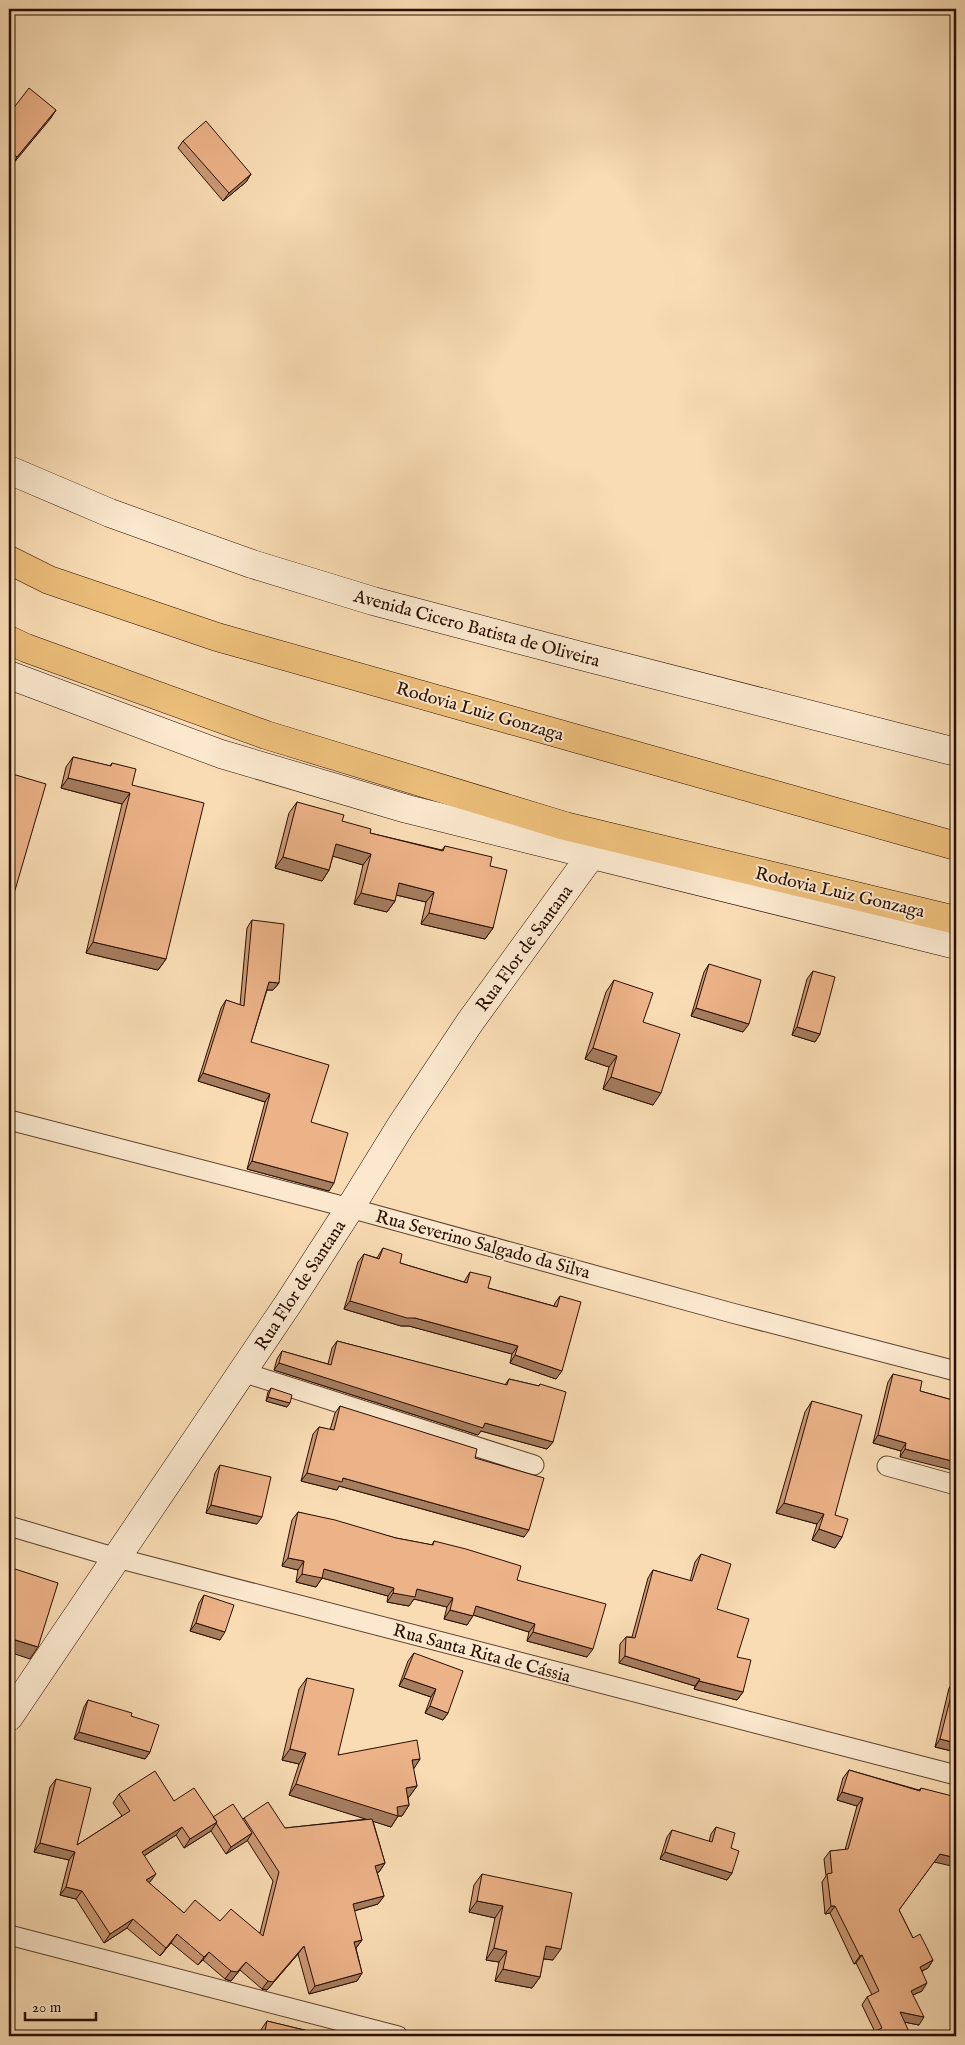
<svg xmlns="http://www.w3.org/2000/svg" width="965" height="2045" font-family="'IM FELL English',serif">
<rect width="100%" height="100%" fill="#f9dcb4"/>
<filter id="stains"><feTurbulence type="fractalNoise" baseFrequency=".004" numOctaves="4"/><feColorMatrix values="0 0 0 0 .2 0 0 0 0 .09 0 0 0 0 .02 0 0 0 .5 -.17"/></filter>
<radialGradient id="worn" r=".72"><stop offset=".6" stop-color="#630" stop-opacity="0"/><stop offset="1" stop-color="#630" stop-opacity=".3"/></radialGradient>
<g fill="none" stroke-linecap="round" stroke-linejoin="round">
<defs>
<path id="street" d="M 9,1120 L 350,1208 L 732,1313 L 956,1371
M 242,1372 L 534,1465
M 887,1466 L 956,1485
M 9,1526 L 117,1558 L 956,1775
M 9,1935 L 398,2036"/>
<path id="secondary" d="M 9,470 L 110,513 L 252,564 L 373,601 L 585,657 L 956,752
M 9,675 L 221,754 L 407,809 L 956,945
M 9,1717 L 290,1301 L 350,1208 L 400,1127 L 470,1022 L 592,854"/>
<path id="highway" d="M 9,560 L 49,580 L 217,637 L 956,846
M 9,640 L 26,648 L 266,735 L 565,826 L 956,920"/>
</defs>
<use href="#street" stroke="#5d422d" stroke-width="21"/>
<use href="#secondary" stroke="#290e00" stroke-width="29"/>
<use href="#highway" stroke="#290e00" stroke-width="29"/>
<use href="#street" stroke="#fbe8ce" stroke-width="19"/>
<use href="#secondary" stroke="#fbe8ce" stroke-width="28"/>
<use href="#highway" stroke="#ecbe7a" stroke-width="28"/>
</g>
<path fill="#cb9975" stroke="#290e00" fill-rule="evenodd" d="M 56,110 L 12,165 L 9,162 L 9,114 Z
M 183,141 L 251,174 L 246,182 L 223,201 L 178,148 Z
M 73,757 L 110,766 L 112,763 L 132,785 L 166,959 L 158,970 L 86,953 L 122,804 L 61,788 L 66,767 Z
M 297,802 L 370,833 L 442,850 L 445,846 L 490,866 L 493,928 L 485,939 L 421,924 L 426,902 L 396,895 L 395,901 L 387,912 L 354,904 L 363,865 L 333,856 L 329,870 L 322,881 L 275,868 L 289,813 Z
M 252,920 L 279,983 L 273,990 L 267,990 L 251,1042 L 311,1122 L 329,1191 L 247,1169 L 265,1102 L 198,1081 L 221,1008 L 226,1000 L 240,1005 L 247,928 Z
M 709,964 L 743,1032 L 691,1016 L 704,972 Z
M 813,971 L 820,1034 L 815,1042 L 792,1035 L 807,979 Z
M 614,980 L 643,1022 L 653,1105 L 603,1089 L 609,1067 L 585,1059 L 606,992 Z
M 956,1109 L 956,1118 L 953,1114 Z
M 383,1248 L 400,1263 L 464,1282 L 470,1272 L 488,1288 L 554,1306 L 555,1303 L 560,1296 L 556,1379 L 510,1363 L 512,1354 L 409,1326 L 401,1326 L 344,1309 L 358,1262 L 364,1254 L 377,1258 Z
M 337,1341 L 505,1385 L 509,1379 L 539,1386 L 540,1384 L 553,1442 L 547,1449 L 481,1431 L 478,1435 L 274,1370 L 277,1359 L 282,1351 L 328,1364 L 332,1348 Z
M 893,1374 L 920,1391 L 956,1401 L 900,1457 L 901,1451 L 873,1443 L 888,1382 Z
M 271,1388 L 287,1407 L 266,1401 L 268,1392 Z
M 812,1401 L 835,1515 L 842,1537 L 835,1548 L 812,1540 L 817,1524 L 776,1513 L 805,1412 Z
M 340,1406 L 475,1458 L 524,1537 L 339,1486 L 337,1490 L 301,1481 L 313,1434 L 319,1427 L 330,1430 L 335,1413 Z
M 220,1465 L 257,1524 L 206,1513 L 215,1473 Z
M 298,1512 L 396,1538 L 432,1545 L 434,1541 L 517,1580 L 587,1657 L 527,1641 L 529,1632 L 473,1615 L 467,1625 L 444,1619 L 447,1607 L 414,1599 L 409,1606 L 387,1602 L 388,1596 L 322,1578 L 316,1587 L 296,1582 L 298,1570 L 282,1566 L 292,1520 Z
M 701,1554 L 717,1609 L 737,1657 L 743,1692 L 737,1700 L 694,1689 L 695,1686 L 619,1663 L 620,1644 L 626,1637 L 632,1637 L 648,1578 L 653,1570 L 690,1581 L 695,1562 Z
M 204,1595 L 220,1640 L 190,1631 L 199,1603 Z
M 414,1653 L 448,1713 L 443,1720 L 425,1713 L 431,1697 L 399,1686 L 408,1661 Z
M 307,1678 L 338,1755 L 420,1759 L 413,1769 L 417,1786 L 409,1797 L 408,1797 L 409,1805 L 402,1816 L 398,1816 L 391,1827 L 373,1821 L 385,1863 L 379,1872 L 377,1872 L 384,1896 L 378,1904 L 354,1911 L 362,1940 L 356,1948 L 362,1973 L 357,1981 L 309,1994 L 298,1954 L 267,1990 L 262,1989 L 240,1970 L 231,1981 L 225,1979 L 203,1960 L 198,1965 L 171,1943 L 160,1956 L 127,1928 L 104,1943 L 76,1899 L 60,1895 L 69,1860 L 34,1852 L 50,1787 L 56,1779 L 77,1845 L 122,1816 L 113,1803 L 119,1794 L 174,1801 L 213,1817 L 243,1819 L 244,1818 L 285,1828 L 367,1819 L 289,1795 L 299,1764 L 282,1760 L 299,1689 ZM 211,1831 L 226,1854 L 247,1840 L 273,1881 L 260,1933 L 220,1921 L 184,1913 L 149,1883 L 150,1882 L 144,1856 L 176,1835 L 184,1848 Z
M 955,1680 L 956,1680 L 956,1752 L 935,1747 L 949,1688 Z
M 88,1700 L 131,1716 L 150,1752 L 145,1759 L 74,1739 L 84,1707 Z
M 849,1770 L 919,1790 L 921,1788 L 934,1862 L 899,1910 L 913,1938 L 933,1960 L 928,1968 L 922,1971 L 922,1991 L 913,1995 L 919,2025 L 904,2022 L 875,2032 L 862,2005 L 867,1997 L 872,1995 L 856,1963 L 854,1964 L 830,1913 L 825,1914 L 822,1882 L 826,1876 L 824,1859 L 830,1851 L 845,1850 L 857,1806 L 837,1800 L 843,1778 Z
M 716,1827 L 731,1848 L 732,1873 L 727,1880 L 660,1859 L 667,1837 L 672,1830 L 709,1842 L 711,1834 Z
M 482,1874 L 553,1960 L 543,1959 L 540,1977 L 532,1988 L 495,1981 L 499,1962 L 486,1960 L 495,1918 L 469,1912 L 474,1885 Z
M 956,2019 L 956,2036 L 953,2036 Z
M 267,2021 L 329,2036 L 258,2036 L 258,2034 Z"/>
<path fill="#a57d5f" stroke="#290e00" d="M 56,110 L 51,118 L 12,165 L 17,157 Z
M 251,174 L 246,182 L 223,201 L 229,193 Z
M 68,778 L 130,793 L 122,804 L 61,788 Z
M 336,844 L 371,854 L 363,865 L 329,855 Z
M 283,857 L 329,870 L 322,881 L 275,868 Z
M 399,883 L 434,892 L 426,902 L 392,894 Z
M 361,893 L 395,901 L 387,912 L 354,904 Z
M 9,895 L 13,897 L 9,903 Z
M 429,913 L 493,928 L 485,939 L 421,924 Z
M 93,942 L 166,959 L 158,970 L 86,953 Z
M 269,982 L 279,983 L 273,990 L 264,990 Z
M 696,1008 L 749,1024 L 743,1032 L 691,1016 Z
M 797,1027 L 820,1034 L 815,1042 L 792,1035 Z
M 593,1048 L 617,1056 L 609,1067 L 585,1059 Z
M 203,1073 L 270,1094 L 265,1102 L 198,1081 Z
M 611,1077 L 661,1093 L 653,1105 L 603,1089 Z
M 252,1161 L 334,1183 L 329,1191 L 247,1169 Z
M 350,1301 L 415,1318 L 518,1346 L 512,1354 L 409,1326 L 401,1326 L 344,1309 Z
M 515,1355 L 562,1371 L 556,1379 L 510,1363 Z
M 279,1363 L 485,1423 L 553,1442 L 547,1449 L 481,1431 L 478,1435 L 274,1370 Z
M 268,1397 L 290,1403 L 287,1407 L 266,1401 Z
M 878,1435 L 906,1443 L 901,1451 L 873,1443 Z
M 905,1449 L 956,1462 L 956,1471 L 900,1457 Z
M 307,1473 L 343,1478 L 529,1530 L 524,1537 L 339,1486 L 337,1490 L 301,1481 Z
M 784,1503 L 824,1514 L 817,1524 L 776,1513 Z
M 211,1505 L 262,1517 L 257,1524 L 206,1513 Z
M 819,1529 L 842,1537 L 835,1548 L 812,1540 Z
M 288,1558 L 304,1561 L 298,1570 L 282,1566 Z
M 324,1569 L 394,1588 L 388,1596 L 322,1578 L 316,1587 L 296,1582 L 302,1574 Z
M 417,1589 L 453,1598 L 447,1607 L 414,1599 L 409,1606 L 387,1602 L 393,1593 Z
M 476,1606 L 535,1624 L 529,1632 L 470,1614 Z
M 450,1610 L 473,1616 L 467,1625 L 444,1619 Z
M 196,1623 L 225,1632 L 220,1640 L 190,1631 Z
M 533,1632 L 593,1649 L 587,1657 L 527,1641 Z
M 9,1638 L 38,1647 L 30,1659 L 9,1652 Z
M 625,1656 L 700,1679 L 695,1686 L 619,1663 Z
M 404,1678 L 436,1689 L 431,1697 L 399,1686 Z
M 699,1681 L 743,1692 L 737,1700 L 694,1689 Z
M 430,1706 L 448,1713 L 443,1720 L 425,1713 Z
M 79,1732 L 150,1752 L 145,1759 L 74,1739 Z
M 940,1739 L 956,1743 L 956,1752 L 935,1747 Z
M 290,1749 L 306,1753 L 299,1764 L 282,1760 Z
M 420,1759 L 413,1770 L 412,1760 Z
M 296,1784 L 409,1805 L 402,1816 L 398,1816 L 391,1827 L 289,1795 Z
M 417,1786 L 409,1797 L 398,1799 L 406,1788 Z
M 842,1792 L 863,1798 L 857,1806 L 837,1800 Z
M 217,1822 L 211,1831 L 184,1848 L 190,1839 Z
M 182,1827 L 176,1835 L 136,1861 L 142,1852 Z
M 252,1833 L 247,1841 L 226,1854 L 231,1847 Z
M 40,1843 L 75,1852 L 69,1860 L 34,1852 Z
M 665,1852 L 732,1873 L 727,1880 L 660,1859 Z
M 940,1854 L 956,1858 L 956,1867 L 934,1862 Z
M 385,1863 L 379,1872 L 369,1874 L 375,1866 Z
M 156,1874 L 150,1882 L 140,1889 L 146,1880 Z
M 66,1887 L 82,1891 L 76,1899 L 60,1895 Z
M 384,1896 L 378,1904 L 347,1913 L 353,1904 Z
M 477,1901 L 503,1906 L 495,1918 L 469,1912 Z
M 831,1906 L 835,1906 L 830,1913 L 825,1914 Z
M 133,1919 L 127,1928 L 104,1943 L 110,1934 Z
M 177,1934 L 171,1943 L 160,1956 L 166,1948 Z
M 362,1940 L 356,1948 L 348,1951 L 354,1942 Z
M 304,1946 L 298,1954 L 267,1990 L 262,1989 L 268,1981 Z
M 546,1946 L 561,1949 L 553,1960 L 538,1958 Z
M 494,1948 L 507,1951 L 499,1962 L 486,1960 Z
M 209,1952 L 203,1960 L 198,1965 L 204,1957 Z
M 862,1955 L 856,1963 L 854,1964 L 860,1956 Z
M 933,1960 L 928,1968 L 914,1975 L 920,1967 Z
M 246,1962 L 231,1981 L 225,1979 L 231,1971 Z
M 503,1969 L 540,1977 L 532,1988 L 495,1981 Z
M 362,1973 L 357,1981 L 309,1994 L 315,1986 Z
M 927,1983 L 922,1991 L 906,1998 L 911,1991 Z
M 900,2012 L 924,2017 L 919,2025 L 894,2020 Z"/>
<path fill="#ecb288" stroke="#290e00" d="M 29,88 L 56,110 L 17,157 L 9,150 L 9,114 Z
M 206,121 L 251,174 L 229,193 L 183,141 Z
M 73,757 L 111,766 L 112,763 L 136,769 L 132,785 L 204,803 L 166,959 L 93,942 L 130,793 L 68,778 Z
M 9,773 L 46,784 L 13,897 L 9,895 Z
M 297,802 L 344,815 L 342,821 L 371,829 L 370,833 L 443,851 L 445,846 L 492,857 L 490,866 L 507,870 L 493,928 L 429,913 L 434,892 L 399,883 L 395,901 L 361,893 L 371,854 L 336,844 L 329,870 L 283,857 Z
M 252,920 L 284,924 L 279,983 L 269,982 L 251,1042 L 329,1065 L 311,1122 L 348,1133 L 334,1183 L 252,1161 L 270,1094 L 203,1073 L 226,1000 L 244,1006 Z
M 709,964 L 761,980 L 749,1024 L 696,1008 Z
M 813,971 L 835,977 L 820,1034 L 797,1027 Z
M 614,980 L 653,993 L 643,1022 L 680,1034 L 661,1093 L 611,1077 L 617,1056 L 593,1048 Z
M 383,1248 L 402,1254 L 400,1263 L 467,1283 L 470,1272 L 491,1277 L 488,1288 L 557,1307 L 560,1296 L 581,1302 L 562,1371 L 515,1355 L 518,1346 L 415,1318 L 407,1318 L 350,1301 L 364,1254 L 379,1259 Z
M 337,1341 L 507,1385 L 509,1379 L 539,1386 L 540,1384 L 566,1392 L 553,1442 L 485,1423 L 483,1428 L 279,1363 L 282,1351 L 331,1365 Z
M 893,1374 L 922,1381 L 920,1391 L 956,1401 L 956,1462 L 905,1449 L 906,1443 L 878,1435 Z
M 271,1388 L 292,1395 L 290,1403 L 268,1397 Z
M 812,1401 L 862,1415 L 835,1515 L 848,1519 L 842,1537 L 819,1529 L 824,1514 L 784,1503 Z
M 340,1406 L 477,1449 L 475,1458 L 544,1478 L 529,1530 L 343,1478 L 342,1482 L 307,1473 L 319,1427 L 334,1430 Z
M 220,1465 L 271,1477 L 262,1517 L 211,1505 Z
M 298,1512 L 335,1520 L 396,1538 L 433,1545 L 434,1541 L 466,1549 L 521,1566 L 517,1580 L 606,1604 L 593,1649 L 533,1632 L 535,1624 L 476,1606 L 473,1616 L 450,1610 L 453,1598 L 417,1589 L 415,1597 L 393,1593 L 394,1588 L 324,1569 L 322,1578 L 302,1574 L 304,1561 L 288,1558 Z
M 701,1554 L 731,1564 L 717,1609 L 749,1619 L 737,1657 L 751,1660 L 743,1692 L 699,1681 L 700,1679 L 625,1656 L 626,1637 L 635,1638 L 653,1570 L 692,1581 Z
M 12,1568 L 58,1583 L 38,1647 L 9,1638 L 9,1579 Z
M 204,1595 L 234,1605 L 225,1632 L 196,1623 Z
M 414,1653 L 463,1671 L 448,1713 L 430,1706 L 436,1689 L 404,1678 Z
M 307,1678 L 354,1689 L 338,1755 L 417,1740 L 420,1759 L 412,1760 L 417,1786 L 406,1788 L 409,1805 L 397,1807 L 398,1816 L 296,1784 L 306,1753 L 290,1749 Z
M 955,1680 L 956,1680 L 956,1743 L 940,1739 Z
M 88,1700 L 132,1713 L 131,1716 L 159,1725 L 150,1752 L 79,1732 Z
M 849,1770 L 920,1791 L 921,1788 L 956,1797 L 956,1858 L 940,1854 L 899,1910 L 913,1938 L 920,1934 L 933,1960 L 920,1967 L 927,1983 L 911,1991 L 924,2017 L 900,2012 L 911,2036 L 866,2036 L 882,2028 L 867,1997 L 879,1991 L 862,1955 L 860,1956 L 835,1906 L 831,1906 L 827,1874 L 832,1873 L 830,1851 L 848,1849 L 863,1798 L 842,1792 Z
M 155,1771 L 174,1801 L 194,1788 L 217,1822 L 190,1839 L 182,1827 L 142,1852 L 156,1874 L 146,1880 L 184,1913 L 195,1900 L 220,1921 L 231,1909 L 263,1936 L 279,1872 L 244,1818 L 268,1802 L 285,1828 L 372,1819 L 385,1863 L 375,1866 L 384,1896 L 353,1904 L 362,1940 L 354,1942 L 362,1973 L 315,1986 L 304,1946 L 273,1982 L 268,1981 L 246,1962 L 237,1972 L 231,1971 L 209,1952 L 204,1957 L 177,1934 L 166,1948 L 133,1919 L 110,1934 L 82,1891 L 66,1887 L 75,1852 L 40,1843 L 56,1779 L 91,1788 L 77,1845 L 130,1811 L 119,1794 Z
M 233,1804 L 252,1833 L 231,1847 L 216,1823 L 217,1822 L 213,1817 Z
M 716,1827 L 735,1833 L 731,1848 L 739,1851 L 732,1873 L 665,1852 L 672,1830 L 712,1842 Z
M 482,1874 L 572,1893 L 561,1949 L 546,1946 L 540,1977 L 503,1969 L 507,1951 L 494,1948 L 503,1906 L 477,1901 Z
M 267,2021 L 329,2036 L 264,2036 Z"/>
<g text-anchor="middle" stroke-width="4" stroke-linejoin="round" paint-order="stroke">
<g font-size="18" fill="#290e00" stroke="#fbe8ce">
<text transform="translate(477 628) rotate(15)" y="6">Avenida Cicero Batista de Oliveira</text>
<text transform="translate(480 711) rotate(16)" y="6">Rodovia Luiz Gonzaga</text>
<text transform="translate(840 892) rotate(13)" y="6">Rodovia Luiz Gonzaga</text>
<text transform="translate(524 948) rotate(-54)" y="6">Rua Flor de Santana</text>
<text transform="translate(483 1244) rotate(15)" y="6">Rua Severino Salgado da Silva</text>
<text transform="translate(300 1285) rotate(-57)" y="6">Rua Flor de Santana</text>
<text transform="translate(482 1653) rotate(15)" y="6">Rua Santa Rita de Cássia</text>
</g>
</g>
<rect width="965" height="2045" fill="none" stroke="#f9dcb4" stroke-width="30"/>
<rect x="10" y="10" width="945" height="2025" fill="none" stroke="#290e00" stroke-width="2.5"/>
<rect x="15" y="15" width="935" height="2015" fill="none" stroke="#290e00"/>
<path d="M25 2012v8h71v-8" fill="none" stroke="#290e00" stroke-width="2.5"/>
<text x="32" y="2012" font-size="15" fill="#290e00" stroke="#fbe8ce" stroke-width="4" paint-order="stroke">20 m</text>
<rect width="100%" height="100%" filter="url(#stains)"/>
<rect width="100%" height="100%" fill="url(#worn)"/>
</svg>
